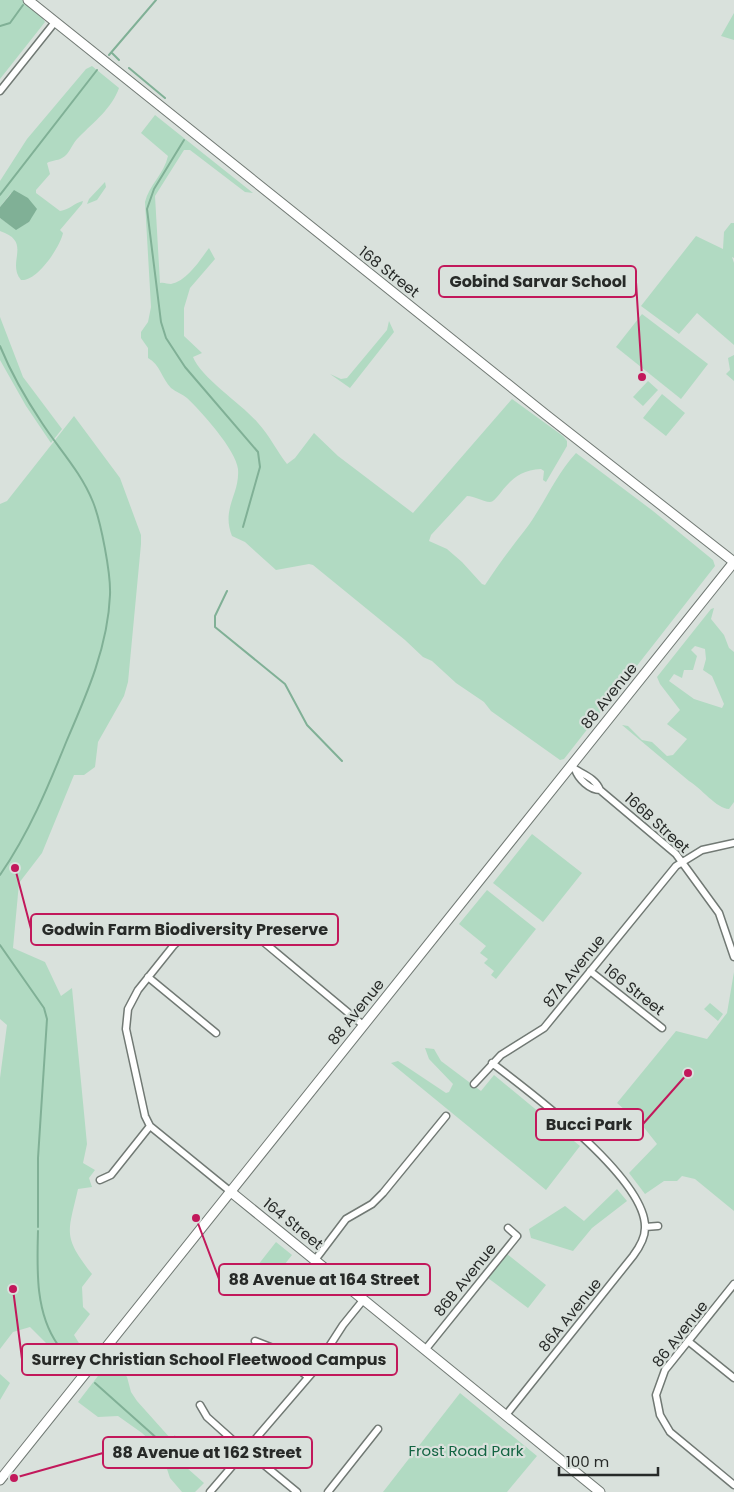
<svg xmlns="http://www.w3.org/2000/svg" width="734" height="1492" font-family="Poppins,sans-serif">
<rect width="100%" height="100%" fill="#d9e1dc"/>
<path fill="#b1dac2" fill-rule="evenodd" d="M 0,0 L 22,0 L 42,17 L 45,22 L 0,79 Z
M 734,13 L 734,40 L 721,36 Z
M 92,66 L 119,88 C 112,108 94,122 79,137 C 72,143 70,154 62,158 C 57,161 52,160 47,163 L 50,174 L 36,190 L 36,193 L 60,211 C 69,210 74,203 83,201 L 82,204 L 60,230 L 63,233 C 60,247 37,282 21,280 C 6,262 33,242 0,231 L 0,218 L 16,229 L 29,222 L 11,193 L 0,207 L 0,181 L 27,139 L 86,69 Z
M 155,115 L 253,193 L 245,192 L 190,150 L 184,150 L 155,196 L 160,283 C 164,282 167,284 171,284 C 187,281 200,260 209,248 L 215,259 L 190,288 L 184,308 L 184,336 L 202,353 L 193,357 C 201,378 242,404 258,423 C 270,436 276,450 287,464 L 295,458 L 314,433 L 338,456 L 413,513 L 512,399 L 563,436 L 567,441 L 567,446 L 546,482 L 543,480 L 544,471 L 541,469 C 507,470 500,501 490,502 C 483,502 475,496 467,496 L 431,535 L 429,541 L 447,549 L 462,562 L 482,584 L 485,585 C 498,565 511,548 525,530 C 544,505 555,476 576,453 L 653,511 L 713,560 L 715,566 L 564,759 L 560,760 L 491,711 L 484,702 L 456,683 L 432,661 L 423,657 L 405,640 L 313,565 L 309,564 L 276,570 L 245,542 L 232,536 C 221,508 240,495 238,469 C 236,450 201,411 187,398 C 182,394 176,392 171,388 C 162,379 160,364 148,358 L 148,348 L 141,338 L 141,332 L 148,322 L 151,307 L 145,202 C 149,185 164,174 168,156 L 141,133 Z
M 105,182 L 106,187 L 97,200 L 87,204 L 89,199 Z
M 731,223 L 734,223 L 734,258 L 732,257 L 734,263 L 734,345 L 697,313 L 679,334 L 641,306 L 696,236 L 723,249 L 724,232 Z
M 642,314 L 708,364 L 681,399 L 616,347 Z
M 0,317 L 23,377 L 62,429 L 51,443 L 26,406 L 0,360 Z
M 389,321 L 394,332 L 350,388 L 330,374 L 341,379 L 347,378 L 387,330 Z
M 734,355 L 734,381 L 726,374 L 730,370 L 728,358 Z
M 648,381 L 658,390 L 643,406 L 633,397 Z
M 662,394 L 685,413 L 666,436 L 643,418 Z
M 74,416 L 120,478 L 141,535 L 141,544 L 128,682 L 124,696 L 98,742 L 95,767 L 84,775 L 74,775 L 42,853 L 19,883 L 13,948 L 45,962 L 61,996 L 72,988 L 87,1144 L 83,1163 L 95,1170 L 89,1178 L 92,1187 L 78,1189 C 68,1233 62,1236 92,1274 L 82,1287 L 83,1307 L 90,1314 L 74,1335 L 88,1358 L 76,1373 L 30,1327 L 13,1332 L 0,1349 L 0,1078 L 7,1025 L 0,1019 L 0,504 L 7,501 Z
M 714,608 L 711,619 L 724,635 L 729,648 L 734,652 L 734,802 L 729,809 C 717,809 701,788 689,781 L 622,725 L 628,726 L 642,740 L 652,742 L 667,756 L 673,755 L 687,739 L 667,724 L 680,710 L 660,684 L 657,677 L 711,609 ZM 695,646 L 705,649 L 706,659 L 703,670 L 712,676 L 724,704 L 722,708 L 694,699 L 669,681 L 674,674 L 682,678 L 684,670 L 693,670 L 697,656 L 691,650 Z
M 532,834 L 582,873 L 543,922 L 493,883 Z
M 487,890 L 536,929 L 496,979 L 491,975 L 494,971 L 484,963 L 488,959 L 480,953 L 486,946 L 459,924 Z
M 734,972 L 734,1211 L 695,1179 L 682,1176 L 677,1181 L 664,1181 L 645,1194 L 629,1173 L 657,1144 L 642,1125 L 617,1103 L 676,1031 L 707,1039 L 727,1013 Z
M 710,1003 L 723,1014 L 718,1021 L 704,1009 Z
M 425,1048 L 434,1049 L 441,1061 L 481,1091 L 494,1075 L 580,1146 L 546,1190 L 391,1063 L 398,1061 L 446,1093 L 449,1092 L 453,1084 L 429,1059 Z
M 617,1189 L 627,1201 L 592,1228 L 573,1251 L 531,1238 L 529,1229 L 565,1206 L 584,1221 Z
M 276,1242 L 292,1255 L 270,1283 L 254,1270 Z
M 507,1254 L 546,1285 L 528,1308 L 488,1278 Z
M 111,1359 L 127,1377 L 131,1392 L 137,1401 L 171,1439 L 175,1435 L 187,1468 L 204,1483 L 195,1492 L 182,1492 L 170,1478 L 161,1451 L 142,1433 L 118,1416 L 98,1417 L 78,1402 Z
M 0,1374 L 10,1383 L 0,1400 Z
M 460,1393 L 537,1456 L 507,1492 L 383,1492 Z"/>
<path fill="#80b096" d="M 14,190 L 28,198 L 37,209 L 29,222 L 16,230 L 0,218 L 0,207 Z"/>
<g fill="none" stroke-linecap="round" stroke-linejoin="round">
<path stroke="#80b096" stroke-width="2" d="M 0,26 L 10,23 L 23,5
M 112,53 L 119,60
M 109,55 L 156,0
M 129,68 L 165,98
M 184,140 L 154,189 L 147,209 L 161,322 L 166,338 L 185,367 L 258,452 L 260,467 L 243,527
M 0,195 L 97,70
M 0,346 C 11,373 26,399 42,423 C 59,449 81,472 93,502 C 101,522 111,574 110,595 C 108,646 87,694 67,740 C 48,787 29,833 0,875
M 227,591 L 215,616 L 215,627 L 285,684 L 307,725 L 342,761
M 0,945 L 44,1008 L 47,1019 L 38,1158 L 38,1227
M 38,1231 C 37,1269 35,1313 58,1345 C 64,1353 71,1359 77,1366
M 95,1383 L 160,1441"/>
<defs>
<path id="street" d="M 0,91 L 55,22
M 570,766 C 581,774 595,777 600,790 L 676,854 L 719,913 L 734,957
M 575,769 C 578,779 590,790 600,790
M 590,971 L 662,1028
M 148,977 L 216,1033
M 492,1063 C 530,1092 647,1179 645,1228 C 645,1237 639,1248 633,1256 L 506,1415
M 474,1084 L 501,1055 L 544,1028 L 676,866 L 702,850 L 734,843
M 100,1180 L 111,1175 L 150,1126
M 231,1192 L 150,1126 L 145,1116 L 126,1029 L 128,1009 L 138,990 L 174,945 L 187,933 L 201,926 L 232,924 L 254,934 L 363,1025
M 645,1227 L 658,1226
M 315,1260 L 346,1219 L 372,1204 L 383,1193 L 446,1116
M 734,1284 L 665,1370 L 656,1395 L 660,1415 L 670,1432 L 734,1485
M 255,1341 L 273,1348 L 308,1377
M 688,1341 L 734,1378
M 425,1350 L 517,1236 L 508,1228
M 200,1405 L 207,1417 L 245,1451
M 246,1450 L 297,1492
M 210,1492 L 312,1373 L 343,1325 L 364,1299
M 328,1492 L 378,1429"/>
<path id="secondary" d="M 28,0 L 545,414 L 734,562
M 231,1192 L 600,1492
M 0,1480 L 734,562"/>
</defs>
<use href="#street" stroke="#717974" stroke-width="9"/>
<use href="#secondary" stroke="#717974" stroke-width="11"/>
<use href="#street" stroke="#fff" stroke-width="6"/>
<use href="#secondary" stroke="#fff" stroke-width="9"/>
</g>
<g text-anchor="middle" stroke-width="4.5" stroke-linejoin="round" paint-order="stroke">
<g font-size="15" fill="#272a28" stroke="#d9e1dc">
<text transform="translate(389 272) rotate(38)" y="5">168 Street</text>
<text transform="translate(609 696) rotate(-51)" y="5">88 Avenue</text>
<text transform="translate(657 823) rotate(42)" y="5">166B Street</text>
<text transform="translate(574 971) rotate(-51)" y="5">87A Avenue</text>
<text transform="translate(634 990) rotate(38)" y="5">166 Street</text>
<text transform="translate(356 1012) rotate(-51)" y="5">88 Avenue</text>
<text transform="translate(293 1224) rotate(39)" y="5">164 Street</text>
<text transform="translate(465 1280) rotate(-51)" y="5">86B Avenue</text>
<text transform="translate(570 1315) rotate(-51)" y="5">86A Avenue</text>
<text transform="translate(680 1334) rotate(-52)" y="5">86 Avenue</text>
</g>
<g font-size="15" fill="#136442" stroke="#d9e1dc">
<text x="466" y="1456">Frost Road Park</text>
</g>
</g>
<path fill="none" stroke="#c2185b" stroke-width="2" d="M642 377L636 282M15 868L31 929M688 1073L643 1124M196 1218L219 1279M13 1289L22 1359M14 1478L103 1453"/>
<g fill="#c2185b" stroke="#d9e1dc" stroke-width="2">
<circle cx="642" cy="377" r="5"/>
<circle cx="15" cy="868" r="5"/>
<circle cx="688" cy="1073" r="5"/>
<circle cx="196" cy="1218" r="5"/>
<circle cx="13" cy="1289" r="5"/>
<circle cx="14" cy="1478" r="5"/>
</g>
<g fill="#d9e1dc" stroke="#c2185b" stroke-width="2">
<rect x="439" y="266" width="197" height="31" rx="5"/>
<rect x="31" y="914" width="307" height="31" rx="5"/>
<rect x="536" y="1109" width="107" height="31" rx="5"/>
<rect x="219" y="1264" width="211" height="31" rx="5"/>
<rect x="22" y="1344" width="375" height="31" rx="5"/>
<rect x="103" y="1437" width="209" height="31" rx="5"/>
</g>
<g font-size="16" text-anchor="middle" font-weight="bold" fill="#272a28">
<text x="538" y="287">Gobind Sarvar School</text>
<text x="185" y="935">Godwin Farm Biodiversity Preserve</text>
<text x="589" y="1130">Bucci Park</text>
<text x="324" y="1285">88 Avenue at 164 Street</text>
<text x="209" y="1365">Surrey Christian School Fleetwood Campus</text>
<text x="207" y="1458">88 Avenue at 162 Street</text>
</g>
<path d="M559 1467v8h99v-8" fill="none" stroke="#272a28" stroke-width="2.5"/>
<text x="566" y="1467" font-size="15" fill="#272a28" stroke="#d9e1dc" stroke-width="4" paint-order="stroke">100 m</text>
</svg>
